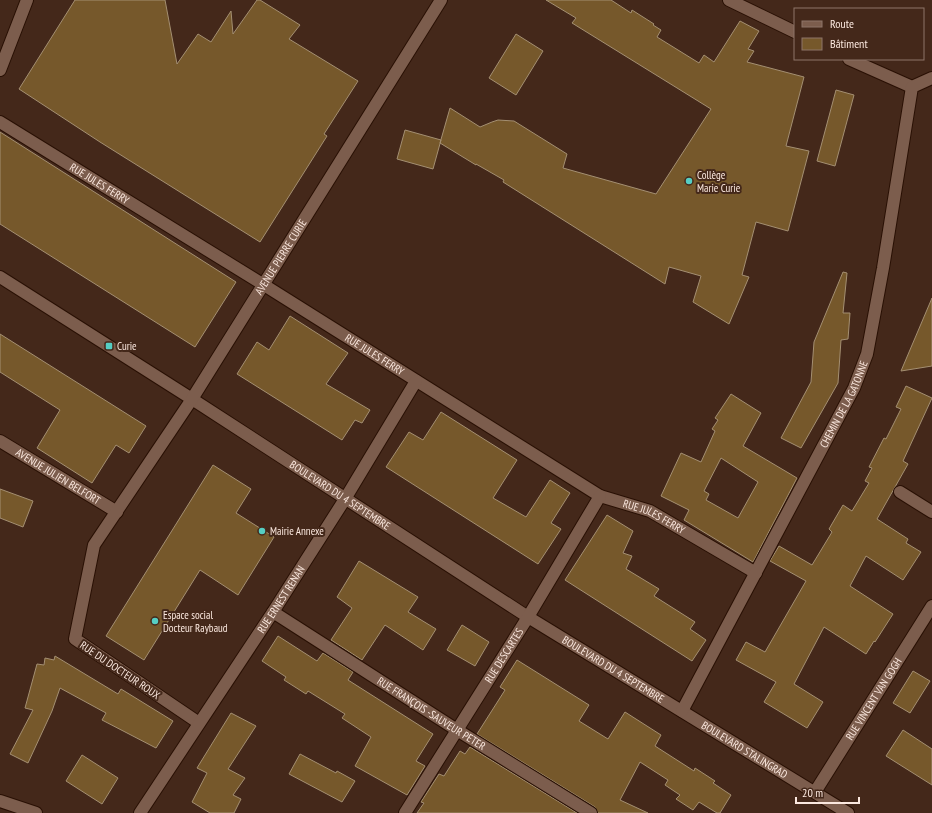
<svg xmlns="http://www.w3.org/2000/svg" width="932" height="813" font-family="'PT Sans Narrow',sans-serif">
<rect width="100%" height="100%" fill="#44281a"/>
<path fill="#76582b" stroke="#a48f72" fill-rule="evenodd" d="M 75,0 L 165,0 L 177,64 L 198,34 L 211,42 L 231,11 L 233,34 L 257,0 L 260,0 L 300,25 L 289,39 L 358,81 L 324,134 L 327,136 L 260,242 L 100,142 L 19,89 Z
M 546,0 L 611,0 L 631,13 L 632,10 L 654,24 L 653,25 L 661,30 L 657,37 L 699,63 L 704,55 L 714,62 L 740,21 L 759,31 L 748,49 L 754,51 L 747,62 L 804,77 L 786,146 L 809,151 L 788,231 L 756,222 L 742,275 L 749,277 L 729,324 L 693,302 L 701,276 L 669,267 L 665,284 L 503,182 L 504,180 L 476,164 L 476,165 L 440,143 L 450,108 L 480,127 L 492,122 L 498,120 L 514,121 L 567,154 L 563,168 L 656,194 L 711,109 L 572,23 L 576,18 Z
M 516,34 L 543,51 L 516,95 L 489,78 Z
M 836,90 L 854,95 L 835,166 L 817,161 Z
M 405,130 L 441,140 L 433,169 L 397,159 Z
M 0,132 L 236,282 L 195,347 L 0,224 Z
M 843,272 L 847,273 L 843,313 L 850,313 L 848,339 L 841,340 L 838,383 L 801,448 L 781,438 L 811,382 L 814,342 Z
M 932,298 L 932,366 L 901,371 Z
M 290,316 L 348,353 L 326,384 L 370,410 L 362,423 L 355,420 L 342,440 L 237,374 L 257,342 L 269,350 Z
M 0,334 L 146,426 L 129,453 L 116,445 L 92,483 L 37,448 L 60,410 L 0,372 Z
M 906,386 L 932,398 L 903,461 L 908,464 L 877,519 L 908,539 L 906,543 L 921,552 L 903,580 L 866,556 L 850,586 L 893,614 L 875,642 L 874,641 L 866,654 L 824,627 L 794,684 L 823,702 L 807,728 L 764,702 L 776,682 L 736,660 L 746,642 L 765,652 L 806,581 L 770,561 L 779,546 L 812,565 L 832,532 L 829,529 L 843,505 L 852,511 L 869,483 L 865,481 L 872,468 L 869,467 L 884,438 L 886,439 L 901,409 L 896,407 Z
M 731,394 L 761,413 L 743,446 L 797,478 L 753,562 L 684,520 L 689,510 L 661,496 L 681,453 L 701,462 L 715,431 L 712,429 L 718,420 L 715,418 ZM 721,458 L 758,482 L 738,518 L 706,500 L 709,494 L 704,491 Z
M 441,412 L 517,460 L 493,498 L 526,517 L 550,480 L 570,493 L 551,523 L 561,529 L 538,564 L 386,467 L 409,432 L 423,440 Z
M 213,465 L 251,489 L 236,513 L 274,537 L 238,595 L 200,570 L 144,660 L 106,636 Z
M 0,489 L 33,501 L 23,527 L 0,518 Z
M 607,515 L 633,531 L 623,553 L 632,556 L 626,569 L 659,589 L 654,596 L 695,622 L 690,629 L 706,640 L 692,661 L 565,580 Z
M 359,561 L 418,597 L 408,612 L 436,629 L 423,650 L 385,625 L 362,660 L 331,640 L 352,608 L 337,597 Z
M 462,625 L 489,642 L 475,666 L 447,650 Z
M 278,636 L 317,661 L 323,653 L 353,672 L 348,680 L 433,734 L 416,761 L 425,766 L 407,795 L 355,766 L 371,737 L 342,718 L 345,714 L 308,691 L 306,694 L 284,680 L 286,677 L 262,661 Z
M 55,656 L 118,694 L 121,689 L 173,721 L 156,748 L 102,720 L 106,713 L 60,688 L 52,711 L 28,763 L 10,754 L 33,710 L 25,708 L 37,664 L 44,665 L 45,658 L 54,660 Z
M 517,660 L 589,705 L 579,721 L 608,739 L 625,712 L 661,735 L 655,746 L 694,771 L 695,768 L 715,781 L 713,783 L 731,795 L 720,813 L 717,813 L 699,802 L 693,810 L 676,799 L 680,795 L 665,785 L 668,780 L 640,762 L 620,800 L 648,813 L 598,813 L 595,807 L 477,734 L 505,690 L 500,687 Z
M 913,671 L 930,681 L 910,713 L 893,703 Z
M 231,713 L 256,726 L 228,769 L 245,778 L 233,795 L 241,799 L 234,813 L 210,813 L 192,802 L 207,773 L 197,768 Z
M 903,730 L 932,749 L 932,785 L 886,756 Z
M 470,747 L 577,813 L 417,813 L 424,803 L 421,802 L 439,774 L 444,776 L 460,751 L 465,754 Z
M 300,754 L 336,773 L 337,771 L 355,781 L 342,802 L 289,774 Z
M 82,755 L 118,778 L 102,804 L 66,781 Z"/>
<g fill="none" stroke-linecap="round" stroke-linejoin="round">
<defs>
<g id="minor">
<path d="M 729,0 L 795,32"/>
<path d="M 849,59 L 912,87"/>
<path d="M 0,70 L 27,0"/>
<path id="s1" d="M 0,122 L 264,285 L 600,496 L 650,511 L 756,573"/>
<path id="s2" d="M 0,277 L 192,399 L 528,617 L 848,813"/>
<path id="s3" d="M 0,441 L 117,512"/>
<path d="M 900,492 L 932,512"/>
<path id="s4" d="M 273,612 L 457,730 L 591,813"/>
<path id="s5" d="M 682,711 L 854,388 L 867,354 L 883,268 L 912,87 L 932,78"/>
<path id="s6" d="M 199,723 L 75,639 L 94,545 L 192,399 L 441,0"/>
<path id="s7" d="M 815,792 L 932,606"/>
<path d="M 0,801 L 36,813"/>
<path id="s8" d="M 140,813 L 273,612 L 345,499 L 416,381"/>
<path id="s9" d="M 405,813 L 528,617 L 600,496"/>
</g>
</defs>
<use href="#minor" stroke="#291004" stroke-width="14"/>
<use href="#minor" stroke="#7c5d4d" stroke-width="12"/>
</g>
<g fill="#56cec3" stroke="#44281a" stroke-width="1.5">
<circle cx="689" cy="181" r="4"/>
<rect x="105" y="342" width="8" height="8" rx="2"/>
<circle cx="262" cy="531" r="4"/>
<circle cx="155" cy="621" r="4"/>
</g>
<g text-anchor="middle" stroke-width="4" stroke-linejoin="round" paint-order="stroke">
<g font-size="11" fill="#fbe8df" stroke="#44281a" text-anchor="start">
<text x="697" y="179">Collège<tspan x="697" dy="13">Marie Curie</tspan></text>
<text x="117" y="350">Curie</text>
<text x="270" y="535">Mairie Annexe</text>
<text x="163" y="619">Espace social<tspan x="163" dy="13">Docteur Raybaud</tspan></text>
</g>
<g font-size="11" fill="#fbe8df" stroke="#44281a">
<text dy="4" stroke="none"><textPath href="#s1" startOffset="117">RUE JULES FERRY</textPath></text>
<text dy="4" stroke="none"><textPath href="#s6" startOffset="589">AVENUE PIERRE CURIE</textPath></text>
<text dy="4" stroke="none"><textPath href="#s1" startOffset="441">RUE JULES FERRY</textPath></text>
<text dy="4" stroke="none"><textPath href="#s5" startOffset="347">CHEMIN DE LA GATONNE</textPath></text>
<text dy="4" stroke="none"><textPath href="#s3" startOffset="68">AVENUE JULIEN BELFORT</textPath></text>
<text dy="4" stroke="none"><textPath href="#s2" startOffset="404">BOULEVARD DU 4 SEPTEMBRE</textPath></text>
<text dy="4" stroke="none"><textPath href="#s1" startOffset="765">RUE JULES FERRY</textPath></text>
<text dy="4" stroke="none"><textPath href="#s8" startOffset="256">RUE ERNEST RENAN</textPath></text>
<text dy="4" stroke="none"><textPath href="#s9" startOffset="186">RUE DESCARTES</textPath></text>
<text dy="4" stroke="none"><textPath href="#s2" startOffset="728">BOULEVARD DU 4 SEPTEMBRE</textPath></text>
<text transform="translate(120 670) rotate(34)" y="4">RUE DU DOCTEUR ROUX</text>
<text dy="4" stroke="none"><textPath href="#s7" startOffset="110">RUE VINCENT VAN GOGH</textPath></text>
<text dy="4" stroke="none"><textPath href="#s4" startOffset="188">RUE FRANÇOIS -SAUVEUR PETER</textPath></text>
<text dy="4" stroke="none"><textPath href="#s2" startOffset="882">BOULEVARD STALINGRAD</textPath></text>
</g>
</g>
<rect x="794" y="8" width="130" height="52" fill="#44281a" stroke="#8d7569"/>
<rect x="802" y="21" width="20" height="6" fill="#7c5d4d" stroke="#8d7569"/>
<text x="830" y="28" font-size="12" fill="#fbe8df">Route</text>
<rect x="802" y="38" width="20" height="12" fill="#76582b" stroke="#8d7569"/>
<text x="830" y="48" font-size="12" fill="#fbe8df">Bâtiment</text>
<path d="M796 797v6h63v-6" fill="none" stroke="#fbe8df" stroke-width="2"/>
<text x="802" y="797" font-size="12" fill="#fbe8df" stroke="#44281a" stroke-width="3" paint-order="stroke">20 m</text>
</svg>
